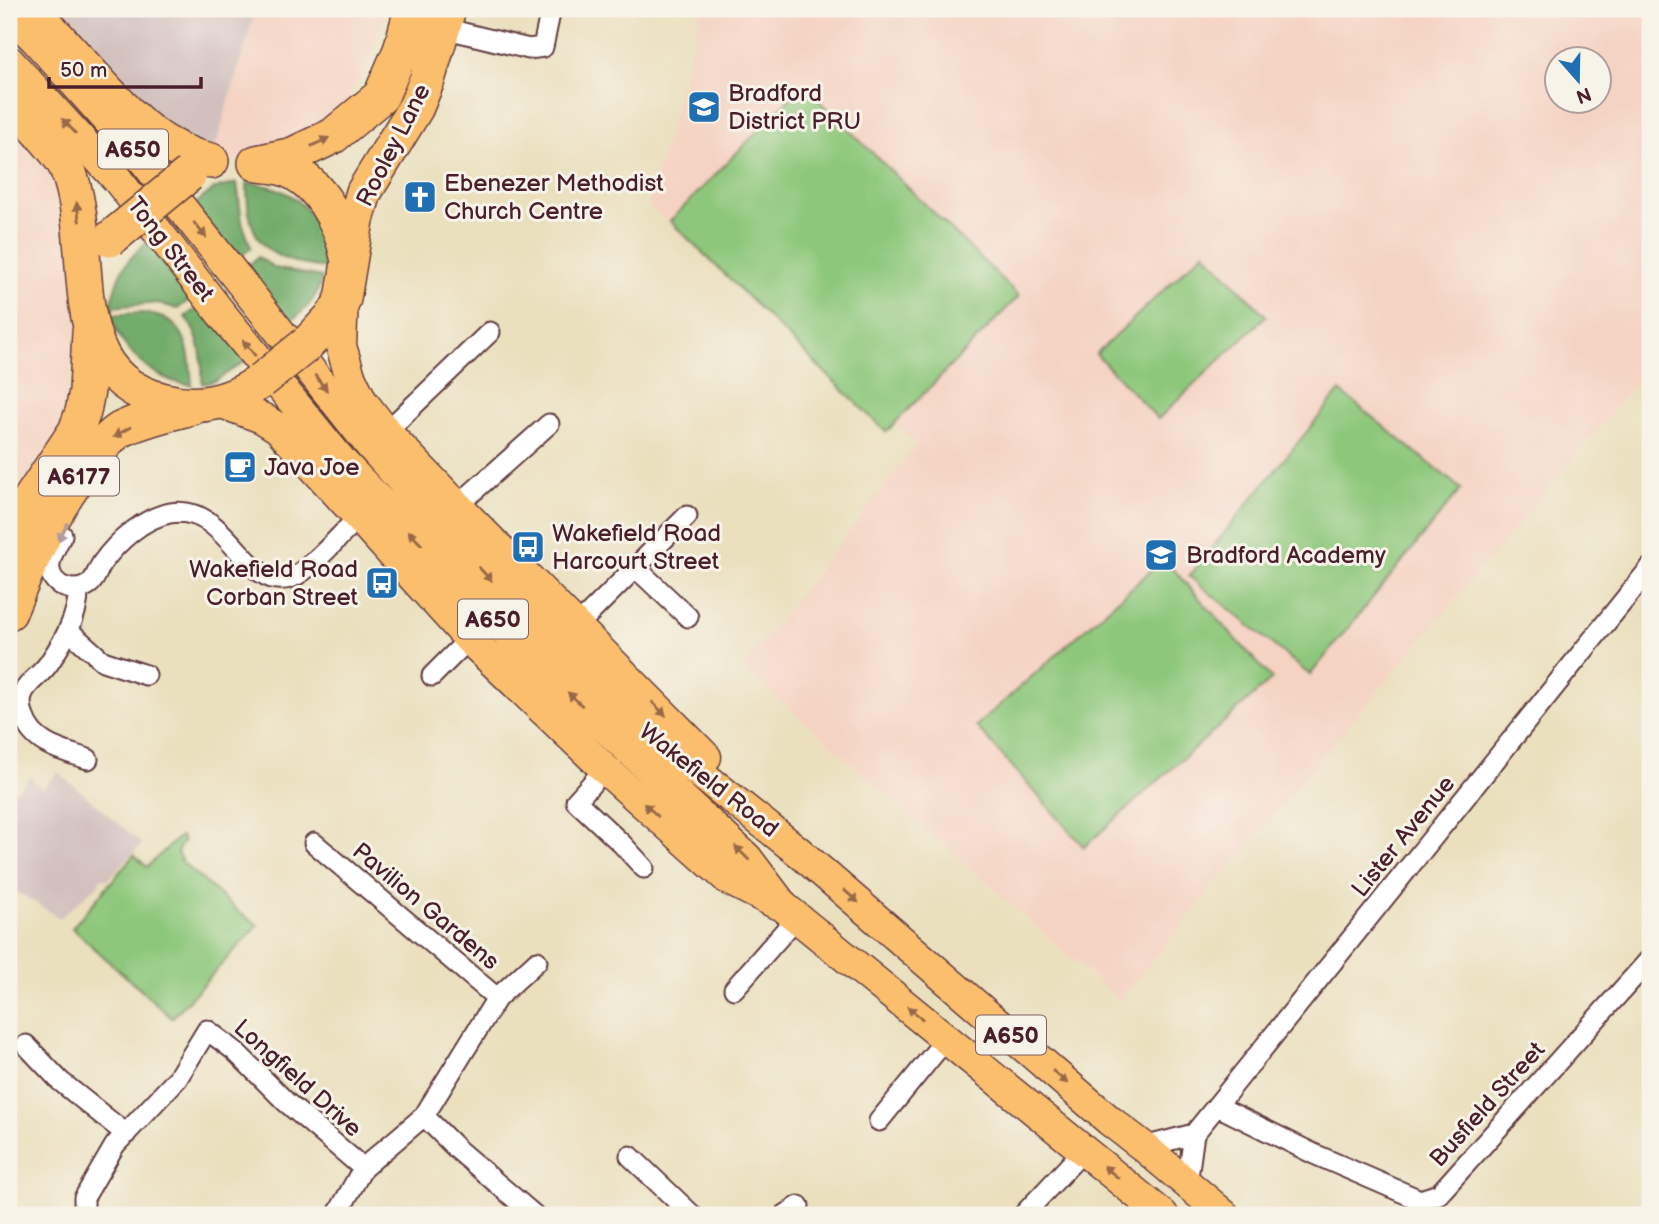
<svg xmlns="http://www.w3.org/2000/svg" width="1659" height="1224" font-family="'Balsamiq Sans',sans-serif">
<rect width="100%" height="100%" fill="#f7f3e8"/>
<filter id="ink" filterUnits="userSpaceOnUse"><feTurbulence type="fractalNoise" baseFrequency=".0143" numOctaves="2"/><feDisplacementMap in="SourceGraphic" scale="14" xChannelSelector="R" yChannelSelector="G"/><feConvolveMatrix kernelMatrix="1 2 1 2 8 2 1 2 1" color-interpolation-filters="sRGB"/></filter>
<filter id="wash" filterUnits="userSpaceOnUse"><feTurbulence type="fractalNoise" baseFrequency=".00686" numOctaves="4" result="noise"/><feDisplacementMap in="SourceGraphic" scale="28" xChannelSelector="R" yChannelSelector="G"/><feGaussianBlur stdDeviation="1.57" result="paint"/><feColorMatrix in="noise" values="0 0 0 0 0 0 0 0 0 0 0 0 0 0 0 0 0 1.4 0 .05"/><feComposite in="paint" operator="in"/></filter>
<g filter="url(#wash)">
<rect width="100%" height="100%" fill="#eae0be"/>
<path fill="#f5d3c2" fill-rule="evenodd" d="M 256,9 L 387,9 L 370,59 L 346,102 L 282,168 L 230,159 L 211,161 Z
M 702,9 L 1650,9 L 1650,367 L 1119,1000 L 743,667 L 917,444 L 648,205 ZM 1558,60 L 1600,60 L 1600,102 L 1558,102 Z
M 9,110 L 71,182 L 110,239 L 85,280 L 87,391 L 9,505 Z"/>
<path fill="#d1c0bd" d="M 32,9 L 256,9 L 211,161 L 191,157 Z
M 58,772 L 142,844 L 107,880 L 101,878 L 98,885 L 60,918 L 17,892 L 12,902 L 9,900 L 9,786 L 16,791 L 30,777 L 42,789 Z"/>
<path fill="#8dc77b" stroke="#6c7353" stroke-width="2" d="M 803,85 L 1019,296 L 886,432 L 670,221 Z
M 1204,252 L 1266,316 L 1158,419 L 1096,354 Z
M 1340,391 L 1461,489 L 1310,675 L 1189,576 Z
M 1164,559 L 1272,679 L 1084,847 L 976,726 Z
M 180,836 L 184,840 L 177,852 L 182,862 L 239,912 L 258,925 L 172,1018 L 72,928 L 134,855 L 147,867 Z"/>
<path fill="#72ac6b" stroke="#5e664b" stroke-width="2" d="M 237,183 L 242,222 L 251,248 L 236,260 L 194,205 L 214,189 Z
M 247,183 C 299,186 323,218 324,268 C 267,260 246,243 247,183 Z
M 148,241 L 194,297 L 177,309 L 159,303 L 111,307 C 116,275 124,262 148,241 Z
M 258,257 L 275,268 L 322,277 C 317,299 307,309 289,322 L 244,269 Z
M 201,305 L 247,360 L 215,381 L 202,384 C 203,359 201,337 185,317 Z
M 140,313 C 187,316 189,346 192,385 C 157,383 118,349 112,315 Z"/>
</g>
<g filter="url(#ink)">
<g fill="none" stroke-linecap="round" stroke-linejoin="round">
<defs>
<path id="street" d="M 443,28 L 529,49 L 543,47 L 551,9
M 386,432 L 490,332
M 457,506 L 549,424
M 62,535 C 57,545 48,559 50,570 C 53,587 74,594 88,585 C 95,581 97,571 102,563 C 117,542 143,518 170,513 C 228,503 244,591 290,578 C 308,573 343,532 358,518
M 636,568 L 688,617
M 78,590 C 79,616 63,642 49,663 C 42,674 30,680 24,691 C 19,700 21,709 24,717 C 33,745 63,751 88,759
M 577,626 L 687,516
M 69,631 L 103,661 L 146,675
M 432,676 L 469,639
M 605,769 L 576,801 L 622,844 L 644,868
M 314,843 L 497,998 L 424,1116
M 734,989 L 797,917
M 497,998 L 537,961
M 26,1045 L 60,1081 L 126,1134
M 1217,1106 L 1314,1154 L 1420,1200 L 1439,1194 L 1650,959
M 879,1121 L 946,1039
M 1144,1147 L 1194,1134
M 630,1156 L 692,1215
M 1187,1184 L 1194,1134 L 1650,568
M 84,1215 L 84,1198 L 115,1145 L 177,1079 L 207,1030 L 235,1051 L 286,1102 L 363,1168 L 424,1116 L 457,1149 L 534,1215
M 337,1215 L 363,1168
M 785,1215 L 799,1206
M 1023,1215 L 1084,1150"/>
<path id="primary" d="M 9,14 L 34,38 L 141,157 L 369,444 L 489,578 L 609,701 L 799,852 L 1110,1121 L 1144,1147 L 1224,1215
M 9,61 L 117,179 L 220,312 L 343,463 L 538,666 L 747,858 L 784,907 L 1163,1215
M 343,299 L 341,346 L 350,376 L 362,401 L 386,432 L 457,506 L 706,757
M 219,402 L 262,418 L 278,428 L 469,639 L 605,769 L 729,880 L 777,904"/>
<path id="highway" d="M 32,9 C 52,32 73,54 94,77 C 129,115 158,150 211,161
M 9,98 C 23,114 59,150 67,168 C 100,247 54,375 165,401 C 200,410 233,401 261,381
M 256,163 L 293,155 L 333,136 L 381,96 L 401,50 L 412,9
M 258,164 C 265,165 273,165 280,167 C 318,177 341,222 348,257
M 307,344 L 334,315 L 343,299 L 356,220 L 364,192 L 416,107 L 427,80 L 448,9
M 9,538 L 30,500 L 76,431 L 83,412 L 87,391 L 90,332
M 9,612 C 31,558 56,502 94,457 C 101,448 110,436 120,430 C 142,419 169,413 192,407"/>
</defs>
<use href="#street" stroke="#623c41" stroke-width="23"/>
<use href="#primary" stroke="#623c41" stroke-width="33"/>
<use href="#highway" stroke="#623c41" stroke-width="38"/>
<use href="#street" stroke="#fff" stroke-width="19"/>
<use href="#primary" stroke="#fabe6d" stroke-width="30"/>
<use href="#highway" stroke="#fabe6d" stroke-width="35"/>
<defs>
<path id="highway-bridge" d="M 110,239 L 189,174
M 261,381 L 307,344"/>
</defs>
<use href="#highway-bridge" stroke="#623c41" stroke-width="38" stroke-linecap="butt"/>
<use href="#highway-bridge" stroke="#fabe6d" stroke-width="35"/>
</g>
<defs><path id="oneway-solid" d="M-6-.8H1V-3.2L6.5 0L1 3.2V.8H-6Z" transform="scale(1.75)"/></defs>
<g fill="#996749">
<use href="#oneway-solid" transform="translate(69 126) rotate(-133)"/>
<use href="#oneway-solid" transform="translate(320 142) rotate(-26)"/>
<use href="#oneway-solid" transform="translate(78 212) rotate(-98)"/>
<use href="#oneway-solid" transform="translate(200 230) rotate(51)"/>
<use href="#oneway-solid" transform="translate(249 348) rotate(-129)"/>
<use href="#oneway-solid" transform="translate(321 383) rotate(52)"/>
<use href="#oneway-solid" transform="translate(122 432) rotate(150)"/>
<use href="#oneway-solid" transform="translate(415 538) rotate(-134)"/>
<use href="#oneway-solid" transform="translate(485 574) rotate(47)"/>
<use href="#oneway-solid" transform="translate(575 699) rotate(-137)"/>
<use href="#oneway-solid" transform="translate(659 709) rotate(45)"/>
<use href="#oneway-solid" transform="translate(651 810) rotate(-138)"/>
<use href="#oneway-solid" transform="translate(742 853) rotate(-135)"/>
<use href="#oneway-solid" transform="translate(851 896) rotate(41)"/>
<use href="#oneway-solid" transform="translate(915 1013) rotate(-141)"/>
<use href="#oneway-solid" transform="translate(1060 1077) rotate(41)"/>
<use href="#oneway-solid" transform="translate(1111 1172) rotate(-140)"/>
</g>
<use fill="#ae9aa0" href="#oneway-solid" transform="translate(63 532) rotate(117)"/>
</g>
<defs>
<symbol id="school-square" viewBox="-11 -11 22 22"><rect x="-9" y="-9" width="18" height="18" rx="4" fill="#1f6fb2" stroke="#f7f3e8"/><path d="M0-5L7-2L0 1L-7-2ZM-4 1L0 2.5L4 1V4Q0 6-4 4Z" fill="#fff"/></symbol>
<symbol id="church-square" viewBox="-11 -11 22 22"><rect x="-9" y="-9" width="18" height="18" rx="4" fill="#1f6fb2" stroke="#f7f3e8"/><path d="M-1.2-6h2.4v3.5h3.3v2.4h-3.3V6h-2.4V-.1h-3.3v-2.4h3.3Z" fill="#fff"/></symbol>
<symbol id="cafe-square" viewBox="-11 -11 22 22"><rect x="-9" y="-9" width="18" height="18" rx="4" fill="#1f6fb2" stroke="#f7f3e8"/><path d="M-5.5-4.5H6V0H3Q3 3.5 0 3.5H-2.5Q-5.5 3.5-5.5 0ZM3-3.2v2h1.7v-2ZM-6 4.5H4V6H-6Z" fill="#fff"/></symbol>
<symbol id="bus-square" viewBox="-11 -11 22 22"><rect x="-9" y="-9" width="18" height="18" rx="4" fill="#1f6fb2" stroke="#f7f3e8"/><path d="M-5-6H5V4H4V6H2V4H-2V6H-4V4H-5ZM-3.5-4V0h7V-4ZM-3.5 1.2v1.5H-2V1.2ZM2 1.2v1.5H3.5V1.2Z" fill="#fff"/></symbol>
</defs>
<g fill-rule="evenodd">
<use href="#school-square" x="685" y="88" width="38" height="38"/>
<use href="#church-square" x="401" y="178" width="38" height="38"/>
<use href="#cafe-square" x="221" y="448" width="38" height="38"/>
<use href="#bus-square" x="509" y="528" width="38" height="38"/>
<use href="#school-square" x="1142" y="536" width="38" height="38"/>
<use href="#bus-square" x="363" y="564" width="38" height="38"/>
</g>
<g text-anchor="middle" stroke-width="6" stroke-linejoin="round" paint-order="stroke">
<g fill="#f7f3e8" stroke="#7e5f64" stroke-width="2">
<rect x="98" y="129.5" width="70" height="39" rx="5"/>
<rect x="39" y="456.5" width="80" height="39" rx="5"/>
<rect x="458" y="599.5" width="70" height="39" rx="5"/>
<rect x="976" y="1015.5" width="70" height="39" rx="5"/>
</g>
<g font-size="23" font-weight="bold" fill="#4a1f2b">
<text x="133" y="157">A650</text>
<text x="79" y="484">A6177</text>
<text x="493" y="627">A650</text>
<text x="1011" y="1043">A650</text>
</g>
<g font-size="24" fill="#4a1f2b" stroke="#f7f3e8" text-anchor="start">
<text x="728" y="101">Bradford<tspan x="728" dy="28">District PRU</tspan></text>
<text x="444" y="191">Ebenezer Methodist<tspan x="444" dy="28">Church Centre</tspan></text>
<text x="264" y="475">Java Joe</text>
<text x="552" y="541">Wakefield Road<tspan x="552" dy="28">Harcourt Street</tspan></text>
<text x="1186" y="563">Bradford Academy</text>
<text x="358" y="577" text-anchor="end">Wakefield Road<tspan x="358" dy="28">Corban Street</tspan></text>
</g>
<g font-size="24" fill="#4a1f2b" stroke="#f7f3e8">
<text transform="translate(393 145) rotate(-63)" y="8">Rooley Lane</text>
<text transform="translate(171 249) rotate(52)" y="8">Tong Street</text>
<text transform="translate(709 780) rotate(38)" y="8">Wakefield Road</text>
<text transform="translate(1403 836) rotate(-51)" y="8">Lister Avenue</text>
<text transform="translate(426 906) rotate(40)" y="8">Pavilion Gardens</text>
<text transform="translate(298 1078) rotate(42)" y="8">Longfield Drive</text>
<text transform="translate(1487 1104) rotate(-48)" y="8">Busfield Street</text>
</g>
</g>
<rect width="1659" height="1224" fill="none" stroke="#f7f3e8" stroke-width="35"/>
<g transform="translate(1578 80) rotate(160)"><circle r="33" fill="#f7f3e8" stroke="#b29e9c" stroke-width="2"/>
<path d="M0-5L12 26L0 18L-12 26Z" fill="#1f6fb2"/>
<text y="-10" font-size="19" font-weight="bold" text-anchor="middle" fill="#4a1f2b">N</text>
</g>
<path d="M49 77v10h152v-10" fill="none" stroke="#4a1f2b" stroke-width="3.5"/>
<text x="60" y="77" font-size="21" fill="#4a1f2b" stroke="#f7f3e8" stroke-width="5" paint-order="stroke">50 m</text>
</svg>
